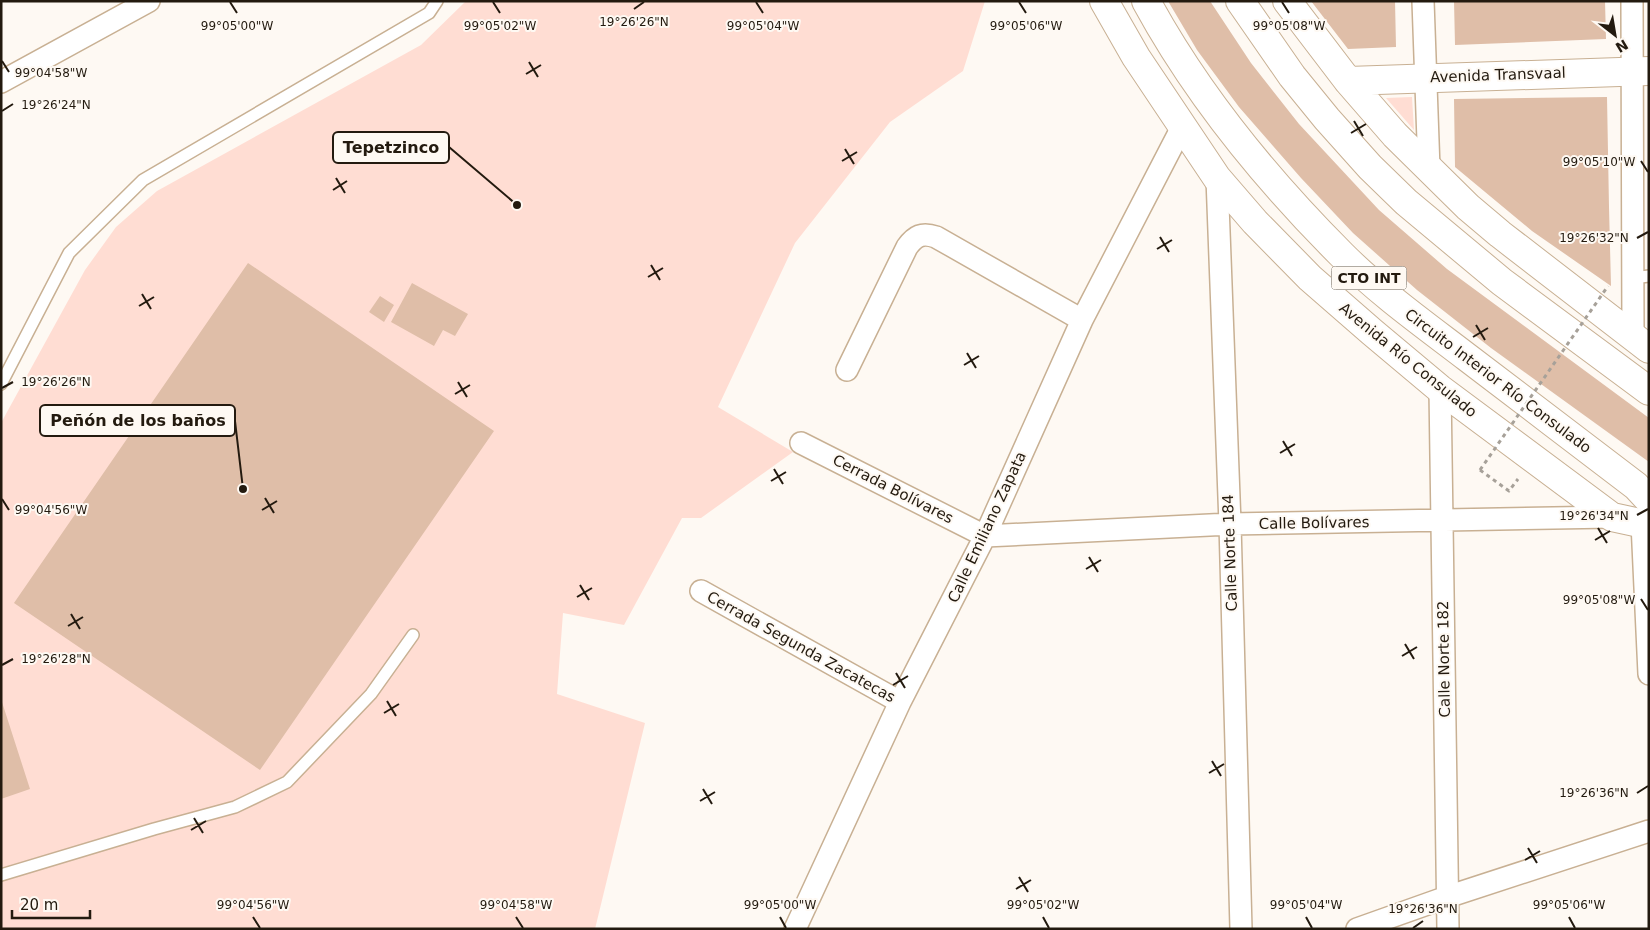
<svg xmlns="http://www.w3.org/2000/svg" width="1650" height="930" font-family="'DejaVu Sans',sans-serif">
<rect width="100%" height="100%" fill="#fef9f3"/>
<path fill="#ffddd3" d="M 466,1 L 985,1 L 963,71 L 890,122 L 795,243 L 718,407 L 793,452 L 701,518 L 682,518 L 624,625 L 563,613 L 557,694 L 645,723 L 595,929 L 1,929 L 1,423 L 85,270 L 116,227 L 157,191 L 421,45 Z
M 1412,97 L 1414,130 L 1386,98 Z"/>
<path fill="#dfbea8" d="M 1168,1 L 1210,1 L 1251,63 L 1299,124 L 1379,210 L 1447,269 L 1649,418 L 1649,462 L 1491,348 L 1417,290 L 1353,233 L 1301,178 L 1239,107 L 1197,50 Z
M 1311,1 L 1395,1 L 1396,47 L 1348,49 Z
M 1454,1 L 1605,1 L 1606,39 L 1455,45 Z
M 1607,97 L 1609,207 L 1611,286 L 1532,231 L 1455,167 L 1454,99 Z
M 248,263 L 494,431 L 260,770 L 14,603 Z
M 412,283 L 468,314 L 455,336 L 443,330 L 434,346 L 391,322 Z
M 380,296 L 394,305 L 384,322 L 369,312 Z
M 1,699 L 30,789 L 1,799 Z"/>
<g fill="none" stroke-linecap="round" stroke-linejoin="round">
<defs>
<path id="lane" d="M 1632,278 L 1649,276
M 1,384 L 69,253 L 143,180 L 429,13 L 437,1
M 1,875 L 154,829 L 235,807 L 287,782 L 371,694 L 413,635"/>
<path id="street" d="M 1423,1 L 1429,169
M 1632,1 L 1633,338
M 1,82 L 149,1
M 1217,178 L 1230,524 L 1241,929
M 847,370 L 907,247 C 915,236 922,232 936,237 L 1082,320
M 1440,389 L 1448,929
M 801,443 L 985,536 L 1230,524 L 1612,517
M 1642,523 L 1649,674
M 701,591 L 900,702
M 795,929 L 900,702 L 985,536 L 1082,320 L 1182,127
M 1357,929 L 1447,897 L 1649,831"/>
<path id="secondary" d="M 1104,1 L 1136,57 L 1217,178 L 1255,222 L 1310,278 L 1372,332 L 1440,389 L 1612,517 L 1649,525
M 1287,1 L 1348,81 L 1395,135 L 1468,207 L 1500,234 L 1649,349
M 1348,81 L 1649,71"/>
<path id="highway" d="M 1146,1 C 1197,95 1267,180 1342,255 C 1380,293 1425,325 1468,358 C 1524,401 1580,443 1636,486 L 1649,500
M 1240,1 L 1292,76 L 1327,119 L 1370,167 L 1406,202 L 1502,282 L 1649,391"/>
</defs>
<use href="#lane" stroke="#c8b093" stroke-width="14"/>
<use href="#street" stroke="#c8b093" stroke-width="24"/>
<use href="#secondary" stroke="#c8b093" stroke-width="30"/>
<use href="#highway" stroke="#c8b093" stroke-width="30"/>
<path stroke="#a7a199" stroke-width="3" stroke-dasharray="4 4" stroke-linecap="butt" d="M 1480,470 L 1509,491 L 1518,479"/>
<use href="#lane" stroke="#fff" stroke-width="11"/>
<use href="#street" stroke="#fff" stroke-width="21"/>
<use href="#secondary" stroke="#fff" stroke-width="28"/>
<use href="#highway" stroke="#fff" stroke-width="28"/>
<path stroke="#a7a199" stroke-width="3" stroke-dasharray="4 4" stroke-linecap="butt" d="M 1480,470 L 1608,286"/>
</g>
<path fill="none" stroke="#231a0f" stroke-width="2" d="M 230,2 L 237,13M 493,2 L 500,13M 756,2 L 763,13M 1019,2 L 1026,13M 1282,2 L 1289,13M 634,9 L 644,2M 2,61 L 9,72M 529,62 L 538,77M 526,74 L 541,65M 2,111 L 13,104M 1354,121 L 1363,136M 1351,133 L 1366,124M 845,149 L 854,164M 842,161 L 857,152M 1641,161 L 1648,172M 336,178 L 345,193M 333,190 L 347,181M 1160,237 L 1169,252M 1637,238 L 1648,232M 1157,249 L 1172,240M 651,265 L 660,280M 648,277 L 663,268M 142,294 L 151,309M 139,306 L 154,297M 1476,325 L 1485,340M 1473,337 L 1488,328M 967,353 L 976,368M 964,365 L 979,356M 458,382 L 467,397M 2,388 L 13,382M 455,394 L 470,385M 1283,441 L 1292,456M 1280,453 L 1295,444M 774,469 L 783,484M 771,481 L 786,472M 265,498 L 274,513M 2,499 L 9,510M 262,510 L 277,501M 1637,515 L 1648,509M 1598,528 L 1607,543M 1595,540 L 1610,531M 1089,557 L 1098,572M 1086,569 L 1101,560M 580,585 L 589,600M 577,597 L 592,588M 1641,599 L 1648,610M 71,614 L 80,629M 68,626 L 83,617M 1405,644 L 1414,659M 1402,656 L 1417,647M 2,665 L 13,659M 896,673 L 905,688M 893,685 L 908,676M 387,701 L 396,716M 384,713 L 399,704M 1212,761 L 1221,776M 1209,773 L 1224,764M 703,789 L 712,804M 1637,793 L 1648,786M 700,801 L 715,792M 194,818 L 203,833M 191,830 L 206,821M 1528,848 L 1537,863M 1525,860 L 1540,851M 1019,877 L 1028,892M 1016,889 L 1031,880M 253,917 L 260,928M 516,917 L 523,928M 780,917 L 786,928M 1043,917 L 1049,928M 1306,917 L 1312,928M 1569,917 L 1575,928M 1413,928 L 1423,921"/>
<g text-anchor="middle" stroke-width="4" stroke-linejoin="round" paint-order="stroke">
<rect fill="#fef9f3" stroke="#655d53" stroke-width="1" x="1331.5" y="266.5" width="75" height="23" rx="4"/>
<g font-size="14" font-weight="bold" fill="#231a0f">
<text x="1369" y="283">CTO INT</text>
</g>
<g font-size="15" fill="#231a0f" stroke="#fef9f3">
<text transform="translate(1498 75) rotate(-2)" y="5">Avenida Transvaal</text>
<text transform="translate(1408 360) rotate(39)" y="5">Avenida Río Consulado</text>
<text transform="translate(1498 381) rotate(37)" y="5">Circuito Interior Río Consulado</text>
<text transform="translate(893 489) rotate(27)" y="5">Cerrada Bolívares</text>
<text transform="translate(1314 523) rotate(-1)" y="5">Calle Bolívares</text>
<text transform="translate(987 527) rotate(-65)" y="5">Calle Emiliano Zapata</text>
<text transform="translate(1230 553) rotate(-92)" y="5">Calle Norte 184</text>
<text transform="translate(801 647) rotate(29)" y="5">Cerrada Segunda Zacatecas</text>
<text transform="translate(1444 659) rotate(-91)" y="5">Calle Norte 182</text>
</g>
</g>
<g font-size="12" text-anchor="middle" fill="#231a0f" stroke="#fef9f3" stroke-width="4" stroke-linejoin="round" paint-order="stroke">
<text x="634" y="26">19°26'26"N</text>
<text x="237" y="30">99°05'00"W</text>
<text x="500" y="30">99°05'02"W</text>
<text x="763" y="30">99°05'04"W</text>
<text x="1026" y="30">99°05'06"W</text>
<text x="1289" y="30">99°05'08"W</text>
<text x="51" y="77">99°04'58"W</text>
<text x="56" y="109">19°26'24"N</text>
<text x="1599" y="166">99°05'10"W</text>
<text x="1594" y="242">19°26'32"N</text>
<text x="56" y="386">19°26'26"N</text>
<text x="51" y="514">99°04'56"W</text>
<text x="1594" y="520">19°26'34"N</text>
<text x="1599" y="604">99°05'08"W</text>
<text x="56" y="663">19°26'28"N</text>
<text x="1594" y="797">19°26'36"N</text>
<text x="253" y="909">99°04'56"W</text>
<text x="516" y="909">99°04'58"W</text>
<text x="780" y="909">99°05'00"W</text>
<text x="1043" y="909">99°05'02"W</text>
<text x="1306" y="909">99°05'04"W</text>
<text x="1569" y="909">99°05'06"W</text>
<text x="1423" y="913">19°26'36"N</text>
</g>
<path fill="none" stroke="#231a0f" stroke-width="2" d="M517 205L449 147M243 489L235 421"/>
<g fill="#231a0f" stroke="#fef9f3" stroke-width="2">
<circle cx="517" cy="205" r="5"/>
<circle cx="243" cy="489" r="5"/>
</g>
<g fill="#fef9f3" stroke="#231a0f" stroke-width="2">
<rect x="333" y="132" width="116" height="31" rx="5"/>
<rect x="40" y="405" width="195" height="31" rx="5"/>
</g>
<g font-size="16" text-anchor="middle" font-weight="bold" fill="#231a0f">
<text x="391" y="153">Tepetzinco</text>
<text x="138" y="426">Peñón de los baños</text>
</g>
<rect width="1650" height="930" fill="none" stroke="#231a0f" stroke-width="5"/>
<g transform="translate(1615 35) rotate(149)" stroke="#fef9f3" stroke-width="4" paint-order="stroke">
<path d="M0-4L9 19L0 12L-9 19Z" fill="#231a0f"/>
<text y="-8" font-size="14" font-weight="bold" text-anchor="middle" fill="#231a0f">N</text>
</g>
<path d="M12 910v8h78v-8" fill="none" stroke="#231a0f" stroke-width="2.5"/>
<text x="20" y="910" font-size="15" fill="#231a0f" stroke="#fef9f3" stroke-width="4" paint-order="stroke">20 m</text>
</svg>
